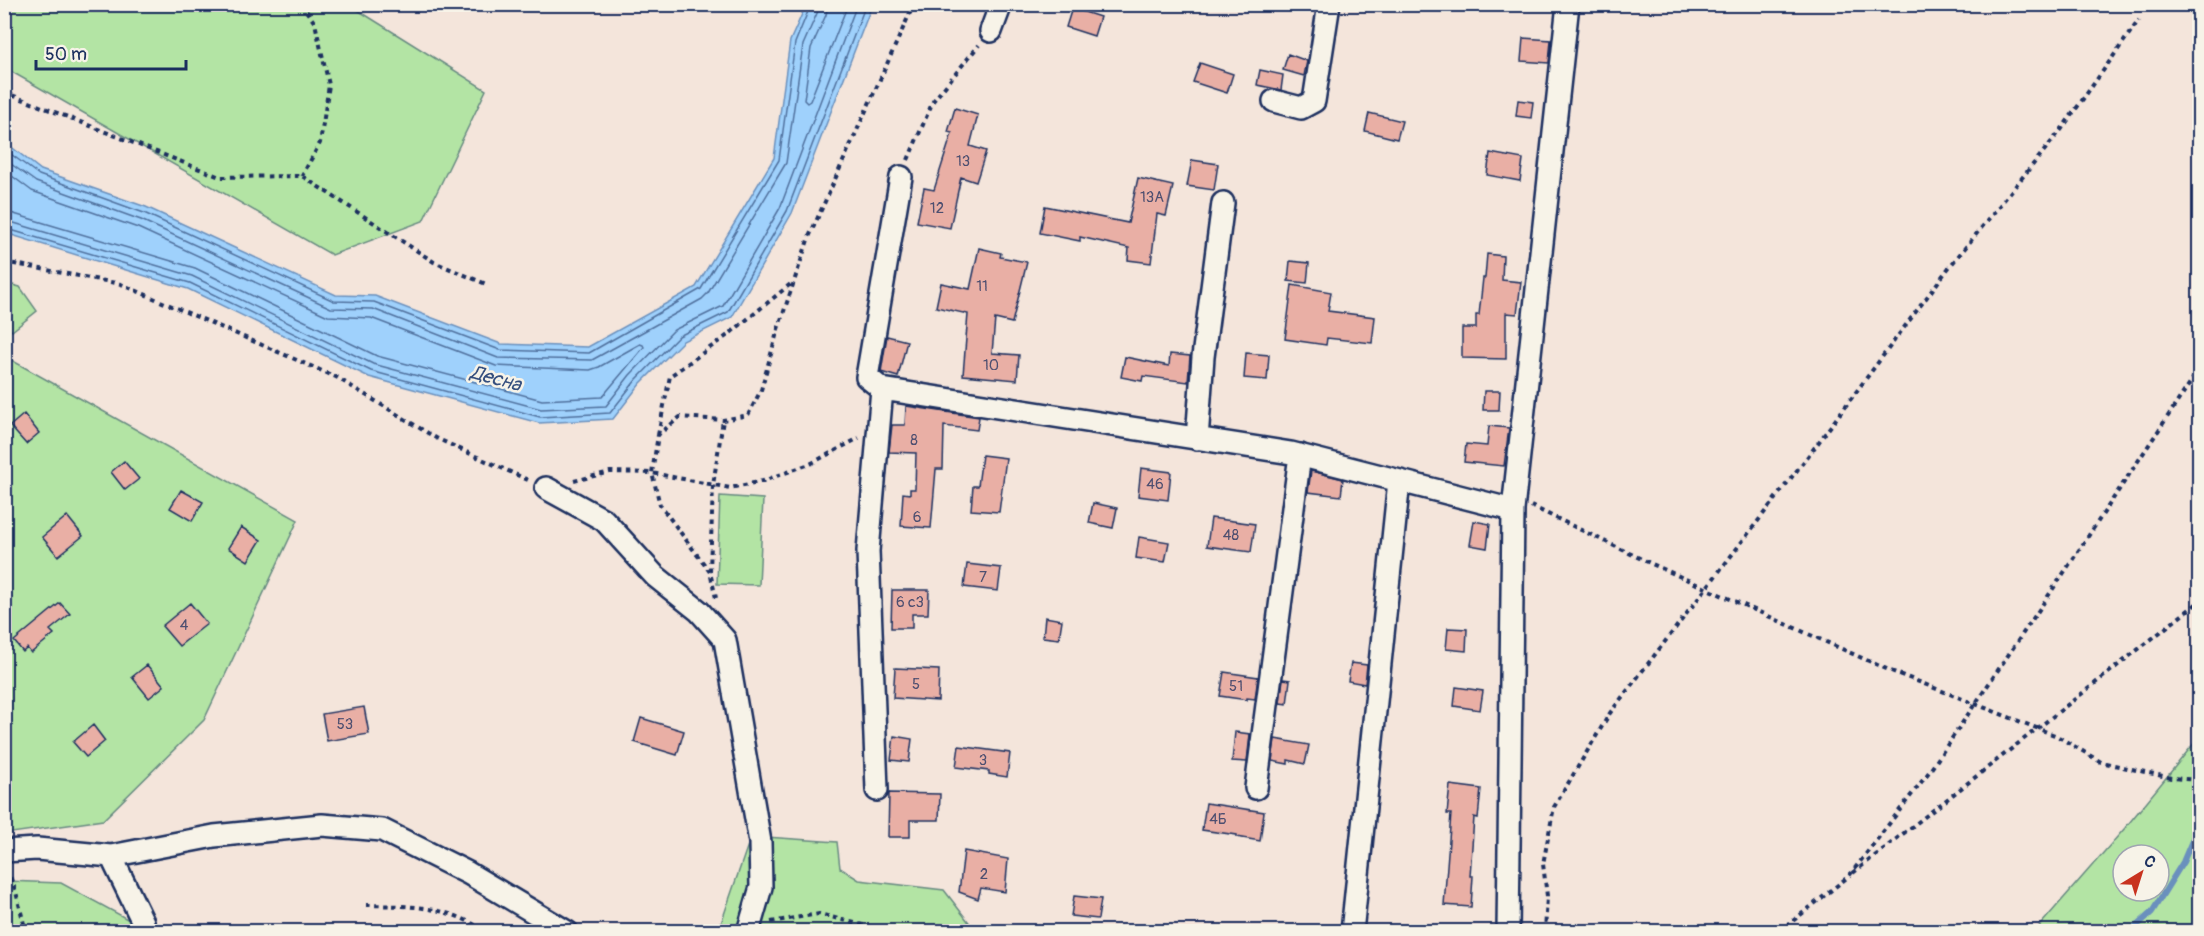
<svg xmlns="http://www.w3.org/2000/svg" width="2204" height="936" font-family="Pangolin,sans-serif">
<rect width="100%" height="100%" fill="#f4e5db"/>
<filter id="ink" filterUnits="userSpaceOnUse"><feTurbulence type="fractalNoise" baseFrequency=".0167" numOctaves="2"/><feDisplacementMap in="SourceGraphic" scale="12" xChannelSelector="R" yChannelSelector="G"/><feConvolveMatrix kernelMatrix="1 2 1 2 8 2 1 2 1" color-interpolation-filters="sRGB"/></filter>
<g filter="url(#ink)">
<path fill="#b3e4a4" stroke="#678a81" stroke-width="1.5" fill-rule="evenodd" d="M 348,4 L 486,90 L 423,221 L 332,255 L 5,68 L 5,5 Z
M 5,283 L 20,287 L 37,311 L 12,331 L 5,325 Z
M 4,356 L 298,520 L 204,720 L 103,820 L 5,834 Z
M 720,496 L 763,499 L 759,585 L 717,584 Z
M 2199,740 L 2199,931 L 2035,931 L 2125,828 L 2196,741 ZM 2123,855 L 2159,855 L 2159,891 L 2123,891 Z
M 751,836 L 837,842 L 840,868 L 859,880 L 944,890 L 971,925 L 1004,931 L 718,932 Z
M 5,881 L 61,883 L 131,921 L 134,931 L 5,932 Z"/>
<path fill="#9fd1fc" stroke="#6a90bd" stroke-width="1.5" d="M 806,5 L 872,5 L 792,213 L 732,317 L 683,341 L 640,384 L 613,419 L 539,423 L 369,377 L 188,289 L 5,233 L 5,142 L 41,170 L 146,207 L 336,295 L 375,296 L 501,344 L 588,347 L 696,287 L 774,158 L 790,41 Z"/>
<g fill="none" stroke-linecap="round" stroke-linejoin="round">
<path stroke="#50709d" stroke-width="1.5" d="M 828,4 L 826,15 L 811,48 L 804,100 L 807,103 L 810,101 L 848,4
M 4,149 L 39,175 L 144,213 L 334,301 L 374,302 L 500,350 L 589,353 L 701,289 L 779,160 L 795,43 L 811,4
M 4,159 L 36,182 L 141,220 L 331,308 L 373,309 L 498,358 L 592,360 L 702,299 L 708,293 L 786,163 L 803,45 L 818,11 L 819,4
M 4,170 L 32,191 L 138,228 L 328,316 L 371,318 L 496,366 L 590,370 L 599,367 L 640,344 L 643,345 L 644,347 L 602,397 L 542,400 L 377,356 L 195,268 L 4,211
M 4,220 L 192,276 L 373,364 L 541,409 L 606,406 L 630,375 L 674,330 L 723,306 L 780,208 L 857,4
M 4,228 L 190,283 L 371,371 L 540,417 L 610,413 L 636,380 L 679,336 L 728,312 L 787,211 L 866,4"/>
<path stroke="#6a90bd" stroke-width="6" d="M 2130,932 L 2152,912 L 2183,862 L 2200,822"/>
</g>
<path fill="#e9afa5" stroke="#1b2f5e" stroke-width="1.5" d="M 1072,8 L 1100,17 L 1094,36 L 1066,27 Z
M 1523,38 L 1551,40 L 1549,63 L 1521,61 Z
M 1288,54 L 1307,61 L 1304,76 L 1283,70 Z
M 1200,63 L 1233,74 L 1227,93 L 1193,82 Z
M 1260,70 L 1283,75 L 1281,90 L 1257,85 Z
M 1518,100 L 1533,102 L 1531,118 L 1516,116 Z
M 955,108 L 978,115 L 970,146 L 986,151 L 976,182 L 961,177 L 950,228 L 917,222 L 924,188 L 934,190 L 952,133 L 948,132 Z
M 1369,113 L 1402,121 L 1397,139 L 1365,131 Z
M 1490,153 L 1523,159 L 1520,181 L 1487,175 Z
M 1192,160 L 1218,164 L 1214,190 L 1187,186 Z
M 1138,178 L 1173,186 L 1166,216 L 1157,214 L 1151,263 L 1128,260 L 1129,248 L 1080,237 L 1080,241 L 1040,233 L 1045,206 L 1128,223 Z
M 979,248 L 1001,253 L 1000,257 L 1027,262 L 1012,323 L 995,319 L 992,353 L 1019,355 L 1017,380 L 963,375 L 968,314 L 936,307 L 941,283 L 970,289 Z
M 1487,254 L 1503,256 L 1502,280 L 1521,282 L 1517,314 L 1506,313 L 1506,359 L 1462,358 L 1462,328 L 1476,328 L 1476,315 L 1479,315 L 1483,278 L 1485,278 Z
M 1290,261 L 1309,263 L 1307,283 L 1288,281 Z
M 1292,285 L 1331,292 L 1328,311 L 1375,317 L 1372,343 L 1327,338 L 1326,345 L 1285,339 Z
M 887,336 L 907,341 L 898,377 L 881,372 Z
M 1246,353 L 1269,355 L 1267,380 L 1244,378 Z
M 1170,354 L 1190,356 L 1188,382 L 1143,376 L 1142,381 L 1121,377 L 1125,357 L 1169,366 Z
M 1484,391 L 1500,391 L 1499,410 L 1483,410 Z
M 906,406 L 979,417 L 977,430 L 944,426 L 943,469 L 936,469 L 931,528 L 901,526 L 903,493 L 910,494 L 910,489 L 915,489 L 916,453 L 889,452 L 892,425 L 905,425 Z
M 24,414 L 39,433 L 26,444 L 10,426 Z
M 1489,426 L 1509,428 L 1504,466 L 1464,462 L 1466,444 L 1487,446 Z
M 982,455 L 1006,458 L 999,512 L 971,510 L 973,486 L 978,486 Z
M 124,461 L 139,479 L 125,490 L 111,472 Z
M 1141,468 L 1171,472 L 1168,500 L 1138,496 Z
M 1311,471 L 1343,479 L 1341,496 L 1308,492 Z
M 181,490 L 203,502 L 192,521 L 170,508 Z
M 1093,503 L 1117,508 L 1113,528 L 1089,523 Z
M 67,516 L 83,536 L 58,556 L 42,537 Z
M 1211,518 L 1255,524 L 1251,552 L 1207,546 Z
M 1474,521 L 1490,524 L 1487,548 L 1470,545 Z
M 241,527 L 261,540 L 248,561 L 228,548 Z
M 1139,537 L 1169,542 L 1165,562 L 1136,558 Z
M 967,564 L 1001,568 L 998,591 L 964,587 Z
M 892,590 L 929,590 L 928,614 L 912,614 L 912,628 L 891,628 Z
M 60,603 L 70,614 L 50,630 L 54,634 L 31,653 L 27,648 L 23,652 L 14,641 Z
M 190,603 L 207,624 L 179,646 L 162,626 Z
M 1045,617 L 1062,620 L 1059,639 L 1043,637 Z
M 1448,628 L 1467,629 L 1466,651 L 1446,649 Z
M 1351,663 L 1367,665 L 1365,684 L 1348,681 Z
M 147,665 L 164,686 L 149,698 L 132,677 Z
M 895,668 L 939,670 L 938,701 L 893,698 Z
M 1224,672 L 1258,677 L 1255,699 L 1247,698 L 1247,700 L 1220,696 Z
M 1283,679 L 1290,680 L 1287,704 L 1280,703 Z
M 1456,687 L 1483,691 L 1480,710 L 1454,706 Z
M 364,707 L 369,734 L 327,741 L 322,714 Z
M 641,718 L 684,731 L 677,755 L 634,742 Z
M 93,725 L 105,741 L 86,757 L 73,742 Z
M 1235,732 L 1250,734 L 1247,762 L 1232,761 Z
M 894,736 L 912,739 L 909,762 L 891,760 Z
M 1275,739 L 1309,745 L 1305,764 L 1288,760 L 1288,764 L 1272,761 Z
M 959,746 L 1010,753 L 1007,777 L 989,774 L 989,771 L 956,767 Z
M 1450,785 L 1481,789 L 1478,818 L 1474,817 L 1470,876 L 1473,876 L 1471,907 L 1444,905 L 1451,814 L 1447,814 Z
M 889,793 L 940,794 L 939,820 L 910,820 L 910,837 L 888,837 Z
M 1206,803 L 1264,812 L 1260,841 L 1237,837 L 1237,835 L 1202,830 Z
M 964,851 L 1008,859 L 1005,892 L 981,888 L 978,899 L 959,892 Z
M 1074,896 L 1101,899 L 1098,919 L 1071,916 Z"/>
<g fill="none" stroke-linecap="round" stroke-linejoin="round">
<defs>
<path id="minor" d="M 991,31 L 1001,4
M 1274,101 L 1301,108 L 1314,101 L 1329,4
M 882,389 L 867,377 L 901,177
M 1197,439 L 1203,357 L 1223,203
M 546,488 L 604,520 L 655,576 L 699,611 L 725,640 L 760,842 L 761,887 L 748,932
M 1256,788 L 1300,455
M 877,790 L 868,551 L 882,389 L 1291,453 L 1513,510 L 1568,4
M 4,851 L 37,849 L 111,856 L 214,836 L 322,825 L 382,830 L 468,873 L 567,932
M 111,856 L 143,922 L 144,932
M 1352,932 L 1399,481
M 1508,932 L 1513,510"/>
</defs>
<use href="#minor" stroke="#1b2f5e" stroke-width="26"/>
<path stroke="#1b2f5e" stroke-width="4" stroke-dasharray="4.5 4.5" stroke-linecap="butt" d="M 301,4 L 315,23 L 329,85 L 320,143 L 302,176
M 4,92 L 220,177 L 302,176 L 434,262 L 486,284
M 908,160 L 933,101 L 979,45
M 4,262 L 121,284 L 336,377 L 436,438 L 530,481
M 658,435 L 670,376 L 728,335 L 793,282
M 574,481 L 610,472 L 652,473 L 730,488 L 763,481 L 812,463 L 859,438
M 1531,506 L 1652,564 L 1891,671 L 2057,736 L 2101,762 L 2171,778 L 2200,780
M 710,571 L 713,485 L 723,420
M 716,598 L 710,572 L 660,505 L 652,473 L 658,435 L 680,417 L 723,420 L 748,415 L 761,390 L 778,329 L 809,237 L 914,4
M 7,869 L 16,892 L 26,932
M 1853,873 L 2200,601
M 366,905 C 409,906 449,905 485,932
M 771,922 L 819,914 L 890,932
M 1545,932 L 1547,896 L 1543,864 L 1554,807 L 1610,713 L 1815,447 L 1947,270 L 2061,130 L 2139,20
M 1779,932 L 1849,876 L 1929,772 L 2057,583 L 2200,368"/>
<use href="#minor" stroke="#f7f3e8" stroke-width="21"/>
</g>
</g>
<g text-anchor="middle" stroke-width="5" stroke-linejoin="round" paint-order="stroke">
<g font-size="15" fill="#4e4f70">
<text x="963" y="166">13</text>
<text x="1152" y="202">13А</text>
<text x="937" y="213">12</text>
<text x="982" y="291">11</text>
<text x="991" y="370">10</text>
<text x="914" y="445">8</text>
<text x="1155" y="489">46</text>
<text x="917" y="522">6</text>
<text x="1231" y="540">48</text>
<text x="983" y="582">7</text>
<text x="910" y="607">6 с3</text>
<text x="184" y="630">4</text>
<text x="916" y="689">5</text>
<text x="1236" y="691">51</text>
<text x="345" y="729">53</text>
<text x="983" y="765">3</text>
<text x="1218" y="824">4Б</text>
<text x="984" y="879">2</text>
</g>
<g font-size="20" font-style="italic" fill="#354f7e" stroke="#f7f3e8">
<text transform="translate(496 378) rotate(15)" y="7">Десна</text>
</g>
</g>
<rect width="2204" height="936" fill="none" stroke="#f7f3e8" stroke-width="24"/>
<rect x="12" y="12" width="2180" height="912" fill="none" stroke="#1b2f5e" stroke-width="2" filter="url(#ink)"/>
<g transform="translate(2141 873) rotate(38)"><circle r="28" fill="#f7f3e8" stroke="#9fa5b1" stroke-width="1.5"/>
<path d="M0-4.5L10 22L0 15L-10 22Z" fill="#c8321e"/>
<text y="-9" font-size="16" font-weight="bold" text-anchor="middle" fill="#1b2f5e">С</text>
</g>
<path d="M36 60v9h150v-9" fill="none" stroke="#1b2f5e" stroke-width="3"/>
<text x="45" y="60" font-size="18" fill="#1b2f5e" stroke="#f7f3e8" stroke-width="4.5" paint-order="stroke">50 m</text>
</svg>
